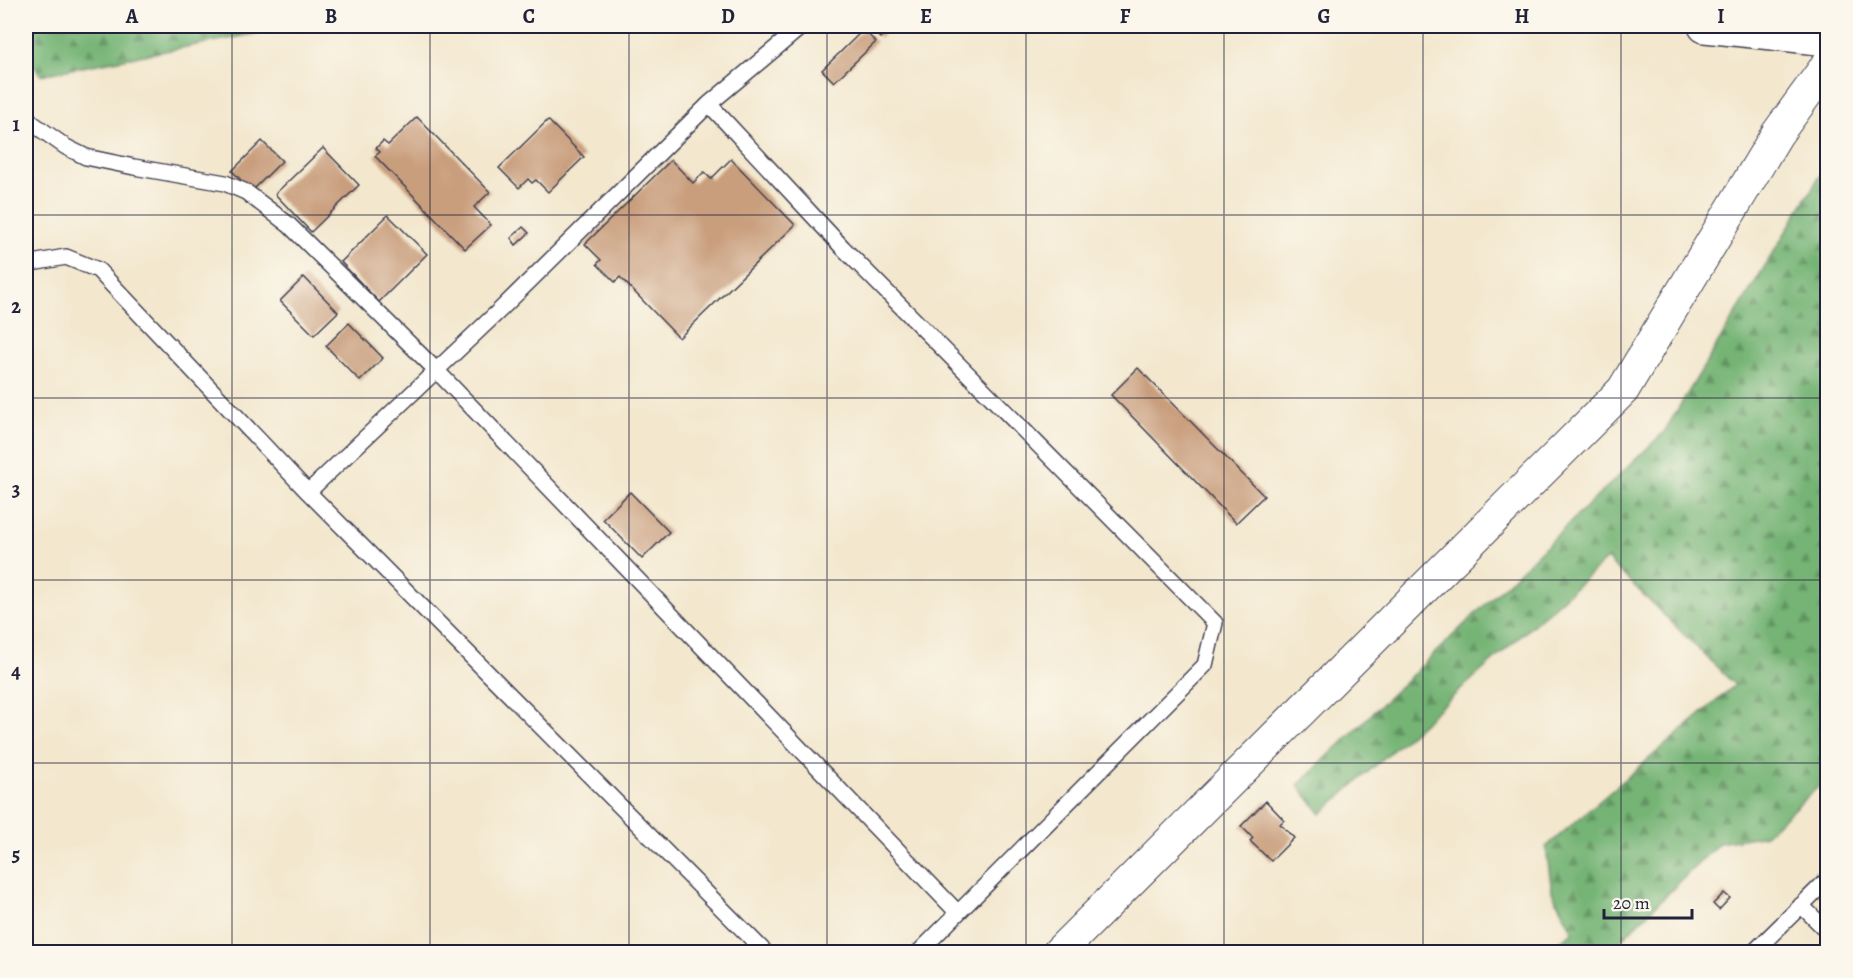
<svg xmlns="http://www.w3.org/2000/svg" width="1853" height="978" font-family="Alegreya,serif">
<defs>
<pattern id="forest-firs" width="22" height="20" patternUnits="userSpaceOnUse" patternTransform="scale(1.5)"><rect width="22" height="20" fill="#75b475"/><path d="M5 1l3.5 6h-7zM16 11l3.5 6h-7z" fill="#609261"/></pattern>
</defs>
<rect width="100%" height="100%" fill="#fbf7ec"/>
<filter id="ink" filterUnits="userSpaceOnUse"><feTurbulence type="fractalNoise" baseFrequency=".0167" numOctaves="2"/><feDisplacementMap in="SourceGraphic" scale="12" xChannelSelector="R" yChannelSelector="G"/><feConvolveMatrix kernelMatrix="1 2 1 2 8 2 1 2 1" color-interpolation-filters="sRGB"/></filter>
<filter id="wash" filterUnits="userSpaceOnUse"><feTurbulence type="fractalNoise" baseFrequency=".008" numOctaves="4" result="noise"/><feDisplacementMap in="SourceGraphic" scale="24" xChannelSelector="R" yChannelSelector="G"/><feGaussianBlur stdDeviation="1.35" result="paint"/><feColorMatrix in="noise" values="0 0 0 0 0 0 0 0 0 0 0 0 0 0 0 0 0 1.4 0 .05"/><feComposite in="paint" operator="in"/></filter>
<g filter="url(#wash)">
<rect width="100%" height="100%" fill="#f3e7cd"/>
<path fill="url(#forest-firs)" stroke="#4c6b58" stroke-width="1.5" d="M 26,26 L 295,26 L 41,75 L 26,55 Z
M 1827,164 L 1827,779 L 1765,835 L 1719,843 L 1620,941 L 1612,952 L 1545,952 L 1573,932 L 1552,892 L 1546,847 L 1735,685 L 1607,559 L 1321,814 L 1298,785 L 1664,432 Z"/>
<g id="blocks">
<path fill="#c99e7d" d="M 867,26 L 892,26 L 880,38 Z
M 863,30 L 876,42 L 834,82 L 822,70 Z
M 417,117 L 490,192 L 474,207 L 491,225 L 465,249 L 375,156 L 380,152 L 376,148 L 383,141 L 388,145 Z
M 548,120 L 584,157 L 548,192 L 536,180 L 532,183 L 528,179 L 519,188 L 499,168 Z
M 262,141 L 282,161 L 252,191 L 232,171 Z
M 323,148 L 359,185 L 311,232 L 275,194 Z
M 731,159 L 795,225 L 679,338 L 620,277 L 615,282 L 597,264 L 601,260 L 585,244 L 671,160 L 693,183 L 704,172 L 711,179 Z
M 388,215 L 427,254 L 379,302 L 341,262 Z
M 523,227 L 529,233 L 516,245 L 511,238 Z
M 304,277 L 338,312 L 314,335 L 280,301 Z
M 349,323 L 383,358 L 360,381 L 326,346 Z
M 1138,368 L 1264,496 L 1236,523 L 1111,395 Z
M 630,492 L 669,532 L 642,559 L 603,519 Z
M 1266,801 L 1284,820 L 1280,824 L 1294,838 L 1271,861 L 1250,841 L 1253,838 L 1241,826 Z
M 1724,893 L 1730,898 L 1719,910 L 1713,904 Z"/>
</g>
</g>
<g filter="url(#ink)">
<use href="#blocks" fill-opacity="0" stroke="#414051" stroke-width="1.5"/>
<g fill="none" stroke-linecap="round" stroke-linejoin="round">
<defs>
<path id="service" d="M 709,104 L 843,248 L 1215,623 L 1205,665 L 919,952
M 26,116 L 32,123 L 66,147 L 86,157 L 134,167 L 225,183 L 246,192 L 289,225 L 436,370 L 958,913
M 26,264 L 66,257 L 98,270 L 308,492 L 765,952
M 308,492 L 501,309 L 709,104 L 802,26
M 1801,905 L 1828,932
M 1754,952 L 1828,879"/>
<path id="minor" d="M 1059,952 L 1623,390 L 1777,134 L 1828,64"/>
<path id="trunk" d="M 1705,26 L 1828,39"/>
</defs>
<use href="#service" stroke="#414051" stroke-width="18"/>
<use href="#minor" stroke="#414051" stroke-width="34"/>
<use href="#trunk" stroke="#414051" stroke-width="36"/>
<use href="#service" stroke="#fff" stroke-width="15"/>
<use href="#minor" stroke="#fff" stroke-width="32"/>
<use href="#trunk" stroke="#fff" stroke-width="33"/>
</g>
</g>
<path fill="none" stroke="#22223b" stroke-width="1.5" stroke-opacity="0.55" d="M 232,26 L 232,952M 430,26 L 430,952M 629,26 L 629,952M 827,26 L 827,952M 1026,26 L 1026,952M 1224,26 L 1224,952M 1423,26 L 1423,952M 1621,26 L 1621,952M 26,215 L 1828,215M 26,398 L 1828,398M 26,580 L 1828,580M 26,763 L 1828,763"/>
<rect width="1853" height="978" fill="none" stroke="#fbf7ec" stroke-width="66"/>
<path d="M1604 909v9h88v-9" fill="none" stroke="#22223b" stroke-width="3"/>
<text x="1613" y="909" font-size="18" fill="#22223b" stroke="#fbf7ec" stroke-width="4.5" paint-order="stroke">20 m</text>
<rect x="33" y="33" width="1787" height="912" fill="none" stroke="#22223b" stroke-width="2"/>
<g font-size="20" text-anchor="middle" font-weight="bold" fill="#22223b">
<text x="132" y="23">A</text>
<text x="331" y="23">B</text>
<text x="529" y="23">C</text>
<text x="728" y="23">D</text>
<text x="926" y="23">E</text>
<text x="1125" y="23">F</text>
<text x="1324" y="23">G</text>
<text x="1522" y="23">H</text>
<text x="1721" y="23">I</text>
<text x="16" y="131">1</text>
<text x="16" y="313">2</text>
<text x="16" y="496">3</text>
<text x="16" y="678">4</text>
<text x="16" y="861">5</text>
</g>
</svg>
